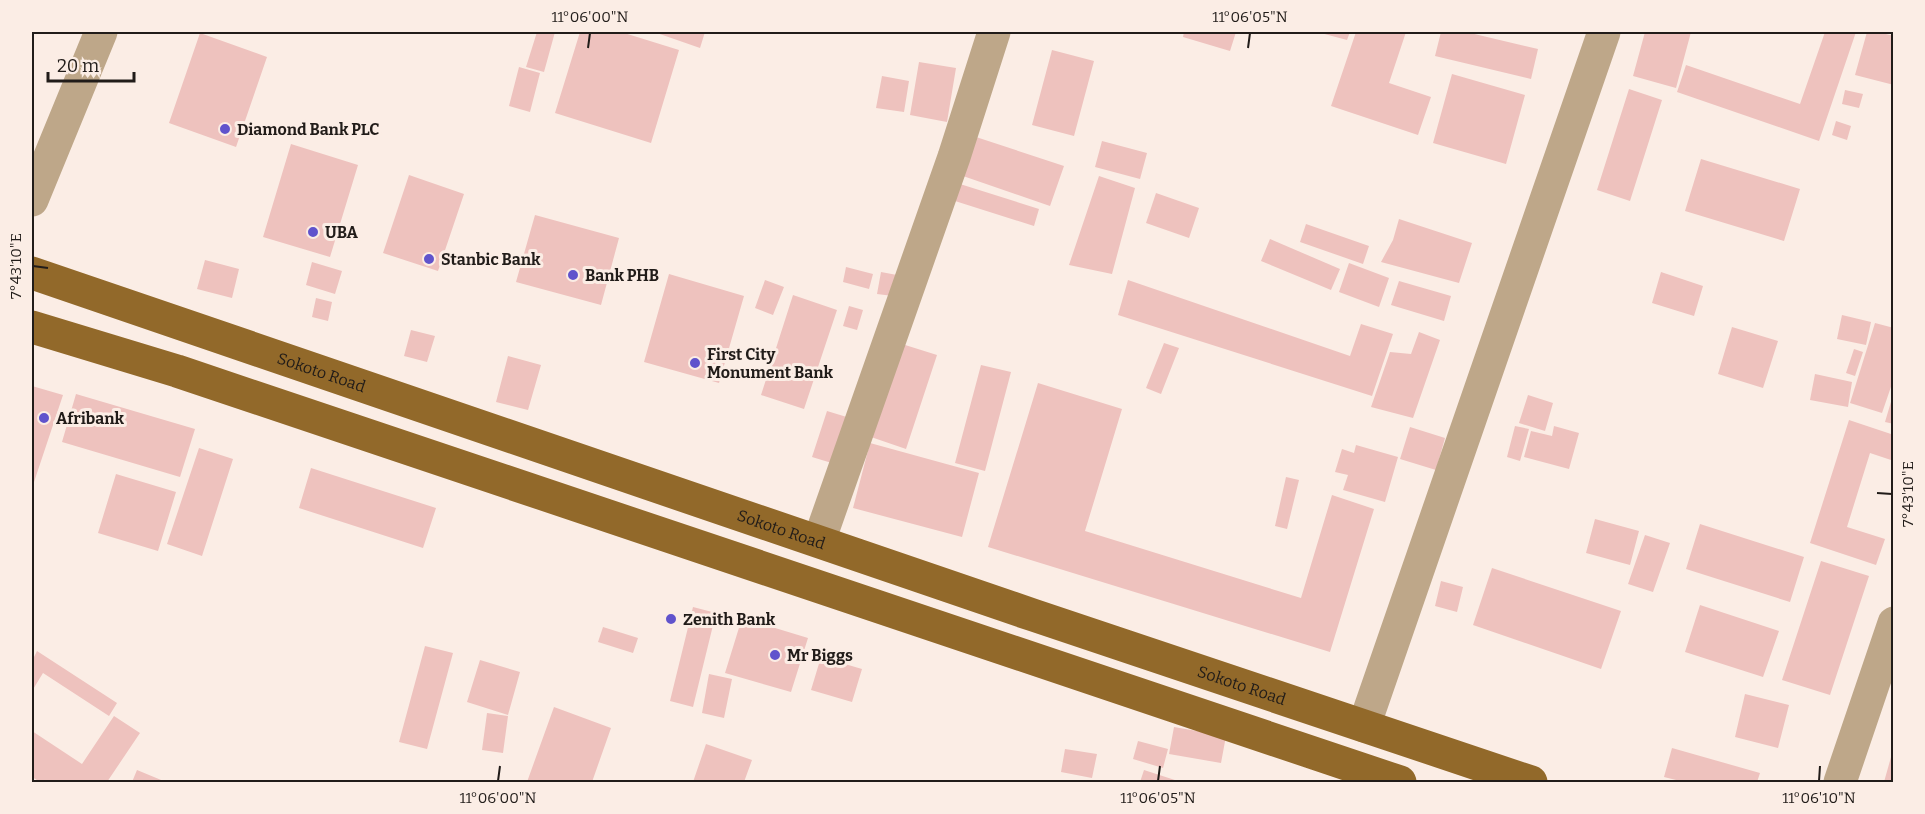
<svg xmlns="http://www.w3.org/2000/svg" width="1925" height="814" font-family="Bitter,serif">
<rect width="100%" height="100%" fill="#fbede5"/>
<path fill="#eec2be" d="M 537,32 L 555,32 L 544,72 L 526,67 Z
M 580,32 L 621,32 L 679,50 L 651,143 L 555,113 Z
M 654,32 L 705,32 L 700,48 Z
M 1184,32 L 1236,32 L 1230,51 L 1183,37 Z
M 1317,32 L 1350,32 L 1347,40 Z
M 1356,32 L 1406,32 L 1389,83 L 1431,97 L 1418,135 L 1331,106 Z
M 1441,32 L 1466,32 L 1538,49 L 1531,79 L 1435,56 Z
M 1645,32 L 1691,32 L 1676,88 L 1633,76 Z
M 1825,32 L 1856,32 L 1819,141 L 1677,92 L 1686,65 L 1800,104 Z
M 1867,32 L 1878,32 L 1894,36 L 1894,85 L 1855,75 Z
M 200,33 L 267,57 L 236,147 L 169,123 Z
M 1052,50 L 1094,61 L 1074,136 L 1032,125 Z
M 919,62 L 956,68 L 947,122 L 910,115 Z
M 519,67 L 540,73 L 530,112 L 509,106 Z
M 1452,74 L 1525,95 L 1506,164 L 1433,143 Z
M 882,76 L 909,81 L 904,112 L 876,108 Z
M 1629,89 L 1662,100 L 1630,201 L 1597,190 Z
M 1845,90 L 1863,94 L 1859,108 L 1842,104 Z
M 1836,121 L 1851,126 L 1847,140 L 1832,135 Z
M 976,137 L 1064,166 L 1050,206 L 963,176 Z
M 1102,141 L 1147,153 L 1140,179 L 1095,167 Z
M 291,144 L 358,165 L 330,257 L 263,237 Z
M 1701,159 L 1800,189 L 1784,241 L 1685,211 Z
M 409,175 L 464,194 L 438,271 L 383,253 Z
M 1099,176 L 1135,188 L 1112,274 L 1069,265 Z
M 960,184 L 1039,209 L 1034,226 L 955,201 Z
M 1156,193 L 1199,208 L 1189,238 L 1146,223 Z
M 535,215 L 619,238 L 601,305 L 516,282 Z
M 1399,219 L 1472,243 L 1459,283 L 1381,262 L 1393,240 Z
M 1306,224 L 1369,246 L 1363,264 L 1300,242 Z
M 1270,239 L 1340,269 L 1331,290 L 1261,261 Z
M 205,260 L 239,269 L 232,298 L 197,289 Z
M 312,262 L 342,271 L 335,294 L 306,285 Z
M 1349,263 L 1389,278 L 1379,307 L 1339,292 Z
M 846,267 L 873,274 L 869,289 L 843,282 Z
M 881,272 L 897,275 L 893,296 L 877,294 Z
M 1661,272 L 1703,286 L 1694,316 L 1652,303 Z
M 669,274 L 744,296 L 719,383 L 644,362 Z
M 765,280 L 784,287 L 773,315 L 755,308 Z
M 1128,280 L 1350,356 L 1361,324 L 1393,334 L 1372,396 L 1118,315 Z
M 1399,281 L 1451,296 L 1444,321 L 1391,305 Z
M 793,295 L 837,310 L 804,409 L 761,395 Z
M 316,298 L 332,302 L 328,321 L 312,317 Z
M 849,306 L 863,310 L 857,330 L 843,326 Z
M 1842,315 L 1871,322 L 1866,345 L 1837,339 Z
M 1875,323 L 1894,328 L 1894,378 L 1882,413 L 1850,403 Z
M 1732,327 L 1778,341 L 1763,388 L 1718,374 Z
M 411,330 L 435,336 L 427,362 L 404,356 Z
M 1419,332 L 1440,340 L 1413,418 L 1371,407 L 1390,352 L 1411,354 Z
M 1164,343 L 1179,348 L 1161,394 L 1146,388 Z
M 902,344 L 937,355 L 906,449 L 871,437 Z
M 1854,349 L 1863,352 L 1855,376 L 1846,373 Z
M 508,356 L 541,365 L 528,410 L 496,402 Z
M 981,365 L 1011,372 L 985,471 L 955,463 Z
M 1815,374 L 1852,382 L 1848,407 L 1810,400 Z
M 1038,383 L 1122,409 L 1085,531 L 1301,598 L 1332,495 L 1374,509 L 1330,652 L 988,547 Z
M 32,386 L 63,395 L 32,488 Z
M 76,394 L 195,429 L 180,477 L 62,442 Z
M 1528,395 L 1553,403 L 1545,431 L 1519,423 Z
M 1893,395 L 1894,395 L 1894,424 L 1885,422 Z
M 827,411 L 850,418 L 835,464 L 812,457 Z
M 1849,420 L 1894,435 L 1894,461 L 1870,453 L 1847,527 L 1885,539 L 1876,565 L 1810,543 Z
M 1515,426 L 1529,429 L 1520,461 L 1507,457 Z
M 1554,426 L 1579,433 L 1569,469 L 1524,457 L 1531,431 L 1552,436 Z
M 1410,427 L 1445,438 L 1436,470 L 1400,459 Z
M 870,443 L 979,473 L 962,537 L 853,508 Z
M 1356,445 L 1398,457 L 1385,502 L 1343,490 L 1348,475 L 1335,472 L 1342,449 L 1354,453 Z
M 199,448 L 233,459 L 202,556 L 167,544 Z
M 311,468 L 436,508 L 423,548 L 299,508 Z
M 116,474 L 176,492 L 158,551 L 98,533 Z
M 1286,477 L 1299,480 L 1287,529 L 1275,526 Z
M 1595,519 L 1639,531 L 1630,565 L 1586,553 Z
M 1700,524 L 1804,557 L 1790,602 L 1686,569 Z
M 1645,535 L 1670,543 L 1653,592 L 1628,584 Z
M 1821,561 L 1869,576 L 1830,695 L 1782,680 Z
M 1492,568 L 1621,611 L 1601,669 L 1473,625 Z
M 1441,581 L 1463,587 L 1457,612 L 1435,606 Z
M 1700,605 L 1779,631 L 1763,677 L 1685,652 Z
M 693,607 L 716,613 L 693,707 L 670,701 Z
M 742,618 L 808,638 L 791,692 L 725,673 Z
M 603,627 L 638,638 L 633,653 L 598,642 Z
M 425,646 L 453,653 L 427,749 L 399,742 Z
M 37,651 L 117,703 L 109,716 L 43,673 L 32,691 L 32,661 Z
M 821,657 L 862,669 L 852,702 L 811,690 Z
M 480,660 L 520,672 L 508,715 L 467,702 Z
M 709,674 L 732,679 L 724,718 L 702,713 Z
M 1745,694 L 1789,705 L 1778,748 L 1735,737 Z
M 554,707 L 611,728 L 592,782 L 527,782 Z
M 487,713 L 508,716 L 503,753 L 482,750 Z
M 114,716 L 140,733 L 107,782 L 40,782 L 32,777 L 32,731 L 82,764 Z
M 1174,727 L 1226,736 L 1221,763 L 1169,754 Z
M 1138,741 L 1168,749 L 1163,768 L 1133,759 Z
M 706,744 L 752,760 L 744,782 L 693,782 Z
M 1672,748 L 1760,773 L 1757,782 L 1684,782 L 1664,777 Z
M 1065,749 L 1097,754 L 1092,778 L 1061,772 Z
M 1893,750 L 1894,782 L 1884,782 Z
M 137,770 L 166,782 L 132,782 Z
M 1144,770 L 1181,782 L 1140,782 Z"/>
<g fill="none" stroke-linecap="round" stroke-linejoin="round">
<path stroke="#bea789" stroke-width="33" d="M 32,200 L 101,32
M 819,541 L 954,157 L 994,32
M 1364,726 L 1604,32
M 1840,782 L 1894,623"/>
<g stroke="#92692a" stroke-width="33">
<path id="s1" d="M 32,273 L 1033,615 L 1531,782"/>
<path d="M 32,327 L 177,371 L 1400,782"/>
</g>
</g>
<path fill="none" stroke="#211c19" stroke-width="2" d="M 588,48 L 590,33M 1248,48 L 1250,33M 33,266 L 48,268M 1877,493 L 1892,494M 498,781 L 500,766M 1158,781 L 1160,766M 1819,781 L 1820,766"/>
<g fill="#6053cc" stroke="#fbede5" stroke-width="2">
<circle cx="225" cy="129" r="6"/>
<circle cx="313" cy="232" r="6"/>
<circle cx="429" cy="259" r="6"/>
<circle cx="573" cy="275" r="6"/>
<circle cx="695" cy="363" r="6"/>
<circle cx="44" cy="418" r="6"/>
<circle cx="671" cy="619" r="6"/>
<circle cx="775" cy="655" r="6"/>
</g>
<g text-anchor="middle" stroke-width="6" stroke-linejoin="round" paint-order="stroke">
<g font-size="16" font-weight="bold" fill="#211c19" stroke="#fbede5" text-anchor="start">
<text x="237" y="135">Diamond Bank PLC</text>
<text x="325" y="238">UBA</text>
<text x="441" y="265">Stanbic Bank</text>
<text x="585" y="281">Bank PHB</text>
<text x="707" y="360">First City<tspan x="707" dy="18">Monument Bank</tspan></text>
<text x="56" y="424">Afribank</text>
<text x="683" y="625">Zenith Bank</text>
<text x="787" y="661">Mr Biggs</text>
</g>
<g font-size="16" fill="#211c19" stroke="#fbede5">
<text dy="6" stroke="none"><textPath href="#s1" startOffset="306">Sokoto Road</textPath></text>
<text dy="6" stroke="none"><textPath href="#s1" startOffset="792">Sokoto Road</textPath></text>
<text dy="6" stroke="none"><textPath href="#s1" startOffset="1278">Sokoto Road</textPath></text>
</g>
</g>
<rect width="1925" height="814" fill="none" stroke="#fbede5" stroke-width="66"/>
<path d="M48 72v9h86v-9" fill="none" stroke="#211c19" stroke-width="3"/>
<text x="57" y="72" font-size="18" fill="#211c19" stroke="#fbede5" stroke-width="4.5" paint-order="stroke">20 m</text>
<rect x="33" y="33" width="1859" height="748" fill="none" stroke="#211c19" stroke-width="2"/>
<g font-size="15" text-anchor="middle" fill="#211c19">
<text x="590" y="22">11°06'00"N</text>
<text x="1250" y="22">11°06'05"N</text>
<text transform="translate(16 266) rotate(-90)" y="5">7°43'10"E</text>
<text transform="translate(1908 494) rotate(-90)" y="5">7°43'10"E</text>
<text x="498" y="803">11°06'00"N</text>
<text x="1158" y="803">11°06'05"N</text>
<text x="1819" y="803">11°06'10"N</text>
</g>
</svg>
